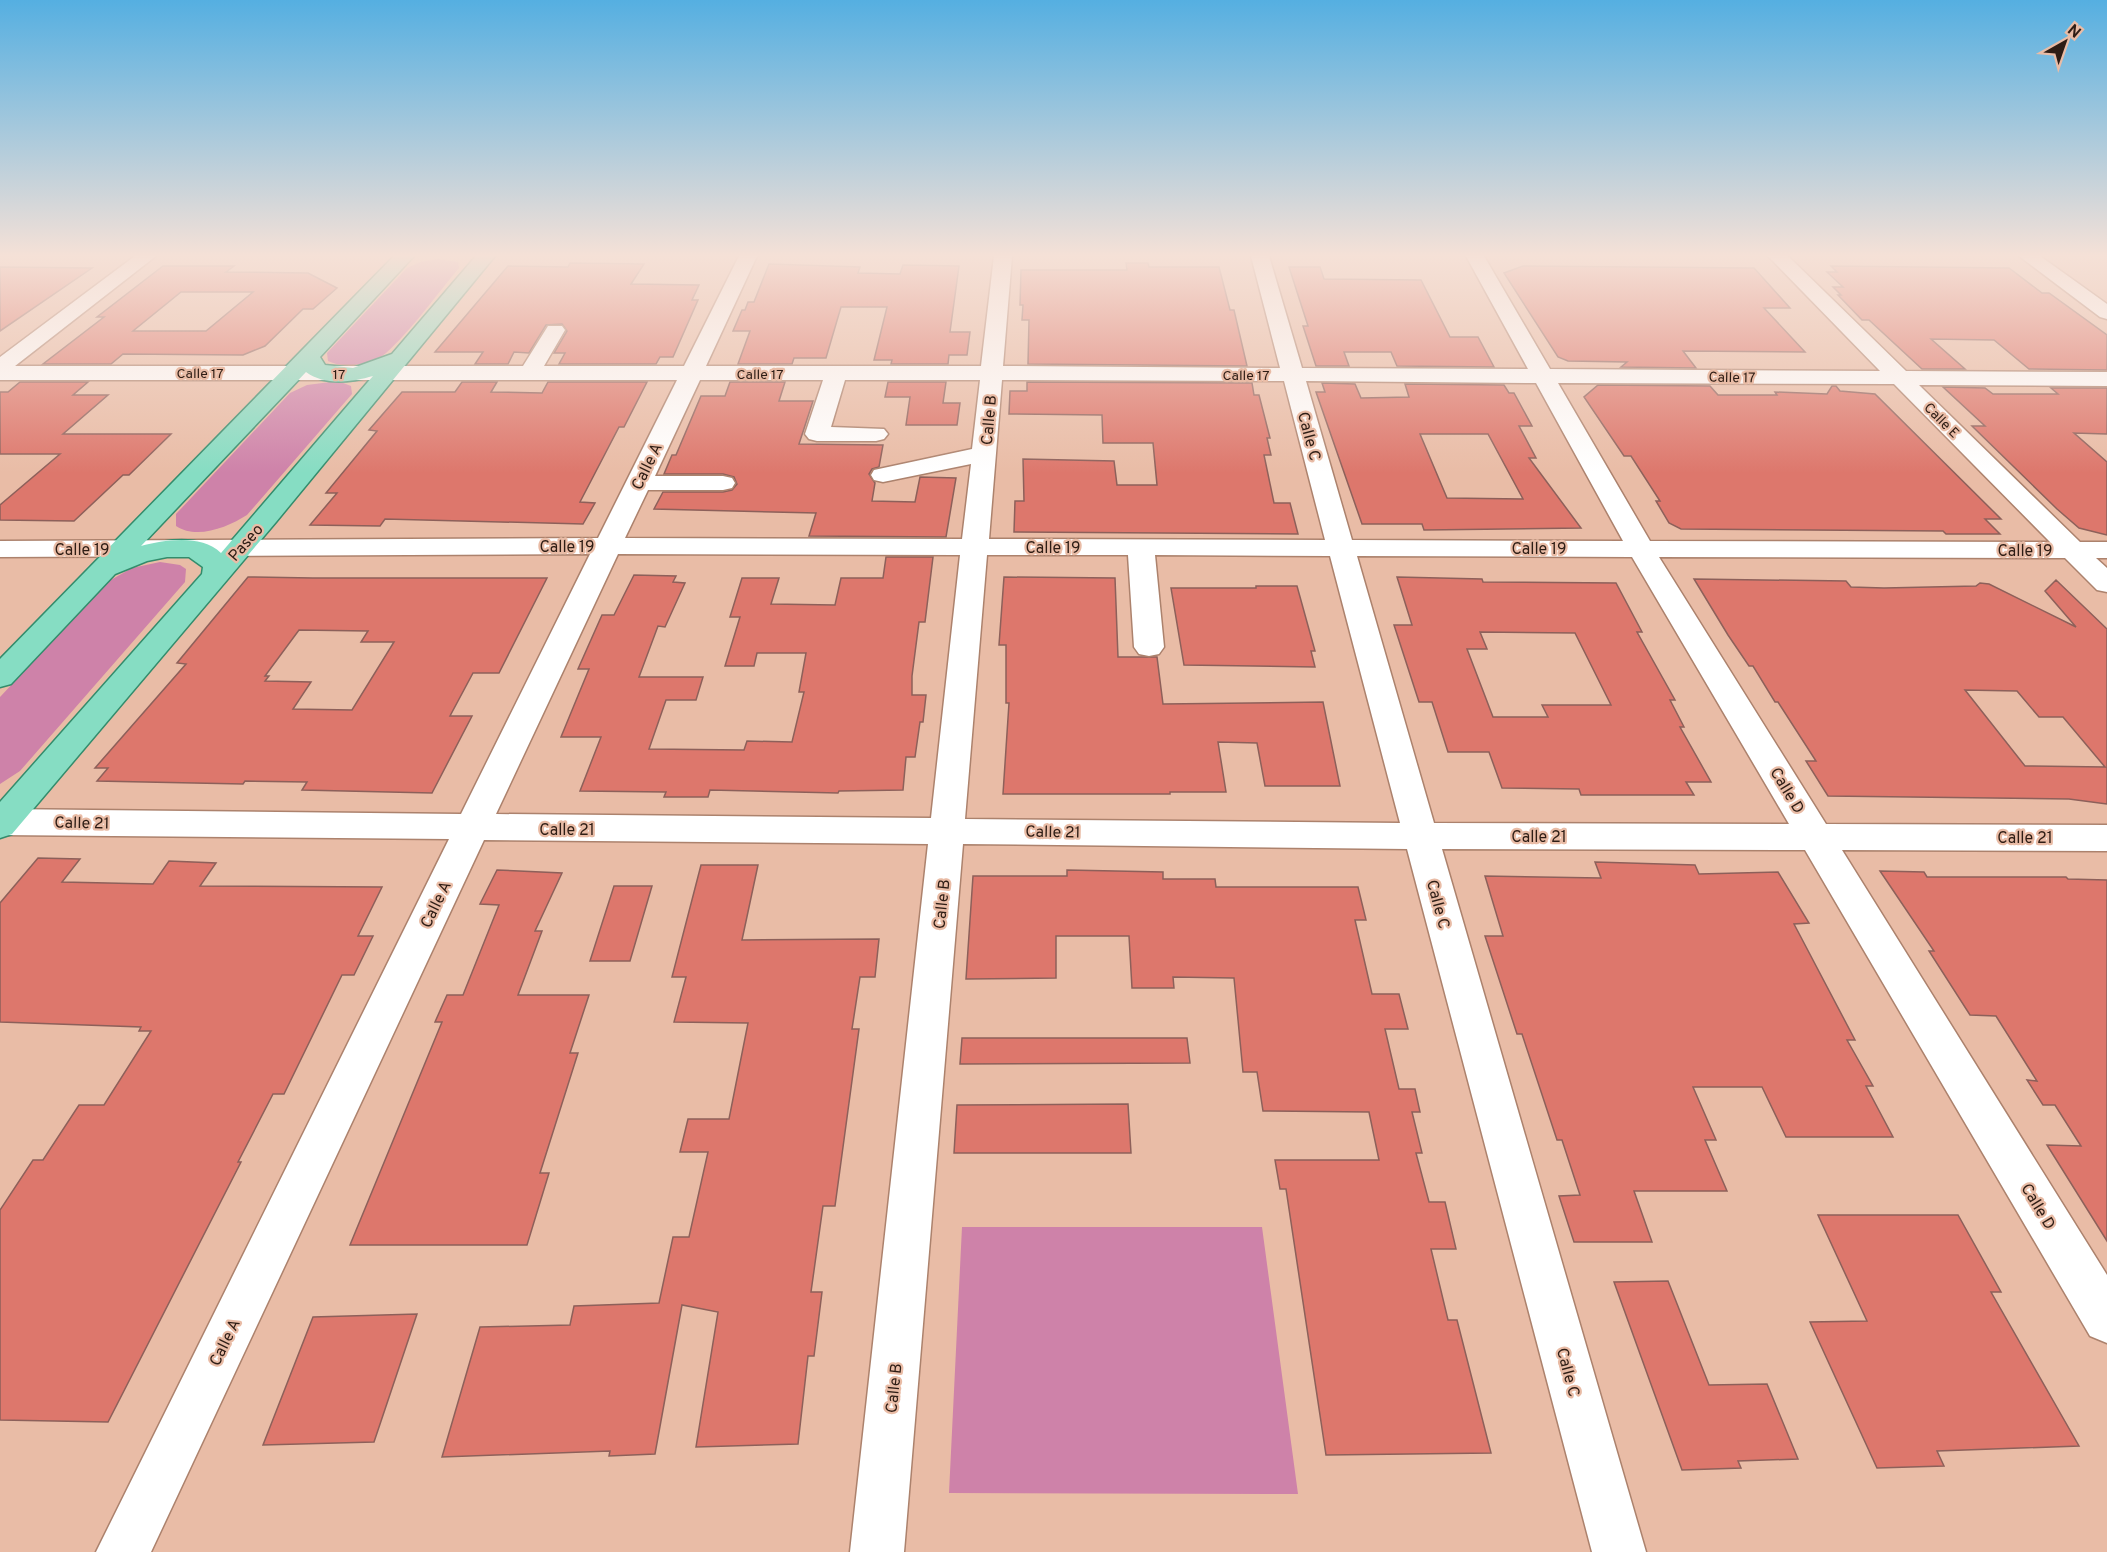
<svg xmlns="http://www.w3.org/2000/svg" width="2107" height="1552" font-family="Overpass,sans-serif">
<rect width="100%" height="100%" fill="#e9bca6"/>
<path fill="#ce82a9" d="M 438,259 L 458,262 L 459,268 C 437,294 411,331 386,353 C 372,365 344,369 328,361 L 327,353 L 407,268 L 420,262 Z
M 338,381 L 351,386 L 352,394 L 247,515 C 228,527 197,540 176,526 L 176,514 L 290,393 L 307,385 Z
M 160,562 L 180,565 L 186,569 L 185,582 L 20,771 L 0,784 L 0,697 L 109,581 L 132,568 Z
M 962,1227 L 1262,1227 L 1298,1494 L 949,1493 Z"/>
<path fill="#dd776c" stroke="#8d605a" stroke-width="1.5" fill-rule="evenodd" d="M 570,263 L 644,264 L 631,284 L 699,285 L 692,300 L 698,300 L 673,357 L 660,357 L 656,364 L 559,364 L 565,353 L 554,353 L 567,331 L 562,324 L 546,325 L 529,353 L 514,352 L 508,364 L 475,364 L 483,352 L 435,352 L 508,266 L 568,267 Z
M 1126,263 L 1148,263 L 1149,267 L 1219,267 L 1230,310 L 1234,310 L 1247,366 L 1028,364 L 1029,320 L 1022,320 L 1023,305 L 1020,305 L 1021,270 L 1127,270 Z
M 769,264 L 860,267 L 858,273 L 900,274 L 903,265 L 959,266 L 950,332 L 970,332 L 967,355 L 949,355 L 948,364 L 891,364 L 892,360 L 874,360 L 887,307 L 841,307 L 826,358 L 794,358 L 792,364 L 738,364 L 750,331 L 733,331 L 742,310 L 745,310 L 748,302 L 754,302 Z
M 163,266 L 234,266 L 226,272 L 308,273 L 337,288 L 313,309 L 303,309 L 265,346 L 243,355 L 123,354 L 111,364 L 43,364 L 104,317 L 97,317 ZM 181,292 L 253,292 L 206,331 L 133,331 Z
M 1523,266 L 1754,268 L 1790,308 L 1764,308 L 1805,352 L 1683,351 L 1696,368 L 1621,367 L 1627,362 L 1568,361 L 1558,357 L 1504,273 Z
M 1831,266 L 2009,268 L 2042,293 L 2049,293 L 2107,335 L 2107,370 L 2029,369 L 1994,340 L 1931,339 L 1965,369 L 1922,369 L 1869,320 L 1862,320 L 1838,295 L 1841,295 L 1833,287 L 1843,287 L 1827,272 L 1837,272 Z
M 0,267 L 92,268 L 0,331 Z
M 1289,267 L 1320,267 L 1324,279 L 1421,280 L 1450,337 L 1478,337 L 1494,367 L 1397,366 L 1391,352 L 1344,352 L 1349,366 L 1316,366 L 1303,326 L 1308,326 Z
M 20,382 L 88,382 L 73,395 L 108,395 L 63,434 L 171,434 L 129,475 L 123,475 L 74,521 L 0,520 L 0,505 L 60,454 L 0,454 L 0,392 L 8,392 Z
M 462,382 L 497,382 L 491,392 L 542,393 L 548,382 L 647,382 L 624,427 L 619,427 L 580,502 L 595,503 L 583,524 L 385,519 L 380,526 L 310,525 L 337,493 L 326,493 L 377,431 L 369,430 L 402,392 L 455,392 Z
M 730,382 L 785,382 L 779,401 L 813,401 L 799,444 L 883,445 L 879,467 L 872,469 L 869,474 L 875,483 L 872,501 L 915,502 L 920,477 L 956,478 L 946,537 L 809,536 L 816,513 L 654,509 L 663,492 L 723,492 L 732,490 L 737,484 L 734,477 L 723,474 L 664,474 L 672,455 L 676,455 L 701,396 L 725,396 Z
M 888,382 L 946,382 L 943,403 L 960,403 L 957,425 L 906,425 L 910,397 L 885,397 Z
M 1027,382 L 1252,383 L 1254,395 L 1259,395 L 1270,438 L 1267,438 L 1271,455 L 1264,455 L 1274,503 L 1290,503 L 1298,534 L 1014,532 L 1015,501 L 1024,501 L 1023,459 L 1114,461 L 1117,485 L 1157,485 L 1153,443 L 1103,443 L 1102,415 L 1009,414 L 1010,391 L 1027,391 Z
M 1322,383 L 1355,384 L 1361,398 L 1409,397 L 1405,384 L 1504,385 L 1509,393 L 1514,393 L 1532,426 L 1519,426 L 1536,458 L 1529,458 L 1581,528 L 1424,530 L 1422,524 L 1362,524 L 1316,392 L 1325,392 ZM 1420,434 L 1488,434 L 1523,499 L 1447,498 Z
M 1598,385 L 1710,386 L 1718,395 L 1777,395 L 1775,392 L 1827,394 L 1832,386 L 1836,386 L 1840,391 L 1875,394 L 2001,519 L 1985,519 L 2000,534 L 1946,534 L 1943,531 L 1681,529 L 1669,523 L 1656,501 L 1660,501 L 1631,456 L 1624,456 L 1584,397 Z
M 1943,387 L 1985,388 L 1993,394 L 2058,394 L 2051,388 L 2107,388 L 2107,434 L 2074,433 L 2107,462 L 2107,535 L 2079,528 L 2057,509 L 1972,426 L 1985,426 Z
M 886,557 L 933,557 L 925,622 L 919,622 L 912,676 L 912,695 L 926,695 L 923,722 L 920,722 L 915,757 L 906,757 L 903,790 L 839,791 L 838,793 L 710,790 L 708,797 L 664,797 L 666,792 L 580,791 L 601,737 L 561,737 L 589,669 L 578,669 L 602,615 L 614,615 L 634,575 L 676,576 L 673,582 L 685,583 L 665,627 L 658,626 L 639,677 L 703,677 L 696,700 L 666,700 L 649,749 L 744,750 L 747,741 L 792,742 L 804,692 L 799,692 L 806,653 L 757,653 L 754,666 L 725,666 L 740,617 L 730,617 L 742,578 L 779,578 L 771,604 L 835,605 L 841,578 L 883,578 Z
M 248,577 L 313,578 L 547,578 L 499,673 L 473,673 L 450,716 L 472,716 L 432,793 L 302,790 L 307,782 L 245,781 L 243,784 L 97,781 L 108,768 L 95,768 L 186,664 L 177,663 ZM 299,630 L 368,631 L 361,642 L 394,642 L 352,710 L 293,709 L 311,682 L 265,681 L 269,676 L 265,676 Z
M 1004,577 L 1115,578 L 1118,657 L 1157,657 L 1163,704 L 1323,702 L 1340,786 L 1265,786 L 1257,743 L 1218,742 L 1226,792 L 1170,792 L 1170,794 L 1003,794 L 1009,703 L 1006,703 L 1006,645 L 999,645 Z
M 1397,577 L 1482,579 L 1483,582 L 1616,583 L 1642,632 L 1637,632 L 1675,700 L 1670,700 L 1684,727 L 1680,727 L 1711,782 L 1686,782 L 1694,795 L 1581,795 L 1579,789 L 1502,788 L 1489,752 L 1448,752 L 1432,702 L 1419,702 L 1394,625 L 1412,625 ZM 1480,632 L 1575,633 L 1611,705 L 1542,705 L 1548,717 L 1493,717 L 1467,649 L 1487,649 Z
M 1694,579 L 1846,581 L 1851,587 L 1884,588 L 1976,586 L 1980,583 L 1989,584 L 2076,627 L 2045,591 L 2056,580 L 2107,629 L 2107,804 L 2069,799 L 1828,796 L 1806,761 L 1816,761 L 1778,702 L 1775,702 L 1753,666 L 1749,666 L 1728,635 ZM 1965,690 L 2017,691 L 2039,717 L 2063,717 L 2105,767 L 2025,766 Z
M 1256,586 L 1297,586 L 1315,651 L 1311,651 L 1315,667 L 1184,665 L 1171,588 L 1256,588 Z
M 38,858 L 80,859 L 62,882 L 153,884 L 169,861 L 216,863 L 200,886 L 382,887 L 358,936 L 373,936 L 354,975 L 342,975 L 284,1094 L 273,1094 L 238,1162 L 241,1162 L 108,1422 L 0,1420 L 0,1210 L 33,1160 L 43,1160 L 79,1105 L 104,1105 L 151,1031 L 139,1031 L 141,1027 L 0,1022 L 0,903 Z
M 1595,862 L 1695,865 L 1699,874 L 1778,872 L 1809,923 L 1794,924 L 1855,1040 L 1847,1040 L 1873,1086 L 1866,1086 L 1893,1137 L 1786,1137 L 1762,1087 L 1693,1087 L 1716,1140 L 1705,1140 L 1727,1191 L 1634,1191 L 1652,1242 L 1574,1242 L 1559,1196 L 1580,1195 L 1562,1140 L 1557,1140 L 1522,1034 L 1517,1034 L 1485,936 L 1503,936 L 1485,876 L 1601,878 Z
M 701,865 L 758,865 L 742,940 L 879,939 L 875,977 L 860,977 L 852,1029 L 859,1029 L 835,1206 L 823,1206 L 811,1292 L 822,1292 L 814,1356 L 808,1356 L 798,1444 L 696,1447 L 718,1312 L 682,1305 L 655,1454 L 609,1456 L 610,1451 L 442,1457 L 480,1327 L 570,1325 L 574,1306 L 659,1303 L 673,1237 L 689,1237 L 708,1152 L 680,1152 L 688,1119 L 729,1119 L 748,1023 L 674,1022 L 686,977 L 672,977 Z
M 497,870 L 562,873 L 535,931 L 542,931 L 518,995 L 589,995 L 570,1053 L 578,1053 L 540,1173 L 549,1173 L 527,1245 L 350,1245 L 442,1022 L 435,1022 L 447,995 L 463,995 L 499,905 L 480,904 Z
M 1067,870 L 1163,872 L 1163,879 L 1215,879 L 1216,887 L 1358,887 L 1366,920 L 1355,920 L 1372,994 L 1399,994 L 1408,1029 L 1385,1029 L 1399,1089 L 1415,1089 L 1420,1112 L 1412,1112 L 1422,1153 L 1416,1153 L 1429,1202 L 1445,1202 L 1456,1249 L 1431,1249 L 1448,1320 L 1457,1320 L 1491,1453 L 1326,1455 L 1286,1189 L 1280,1189 L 1275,1160 L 1379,1160 L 1369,1112 L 1263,1111 L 1257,1072 L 1243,1072 L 1234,978 L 1173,977 L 1174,988 L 1132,988 L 1129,936 L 1056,936 L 1056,978 L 966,979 L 973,876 L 1067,876 Z
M 1880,871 L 1924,872 L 1927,877 L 2066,877 L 2068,879 L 2107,880 L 2107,1241 L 2047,1145 L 2081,1146 L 2055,1105 L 2043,1105 L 2027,1080 L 2037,1081 L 1996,1016 L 1970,1015 L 1929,951 L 1934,951 Z
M 614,886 L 652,886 L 630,961 L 590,961 Z
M 962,1038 L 1187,1038 L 1190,1063 L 960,1064 Z
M 1128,1104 L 1131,1153 L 954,1153 L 957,1105 Z
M 1818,1215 L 1958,1215 L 2001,1292 L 1991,1292 L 2079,1446 L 1937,1451 L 1944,1466 L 1877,1468 L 1810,1322 L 1867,1321 Z
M 1668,1281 L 1709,1385 L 1767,1384 L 1798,1459 L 1738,1461 L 1741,1468 L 1682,1470 L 1614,1282 Z
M 417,1314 L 374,1442 L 263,1445 L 313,1317 Z"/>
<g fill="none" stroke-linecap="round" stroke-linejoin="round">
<defs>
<path id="minor" d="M 135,256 L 156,256 L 15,366 L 523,366 L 548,326 L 562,326 L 565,330 L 544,366 L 684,366 L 739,256 L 757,256 L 706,366 L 981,366 L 994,256 L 1012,256 L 1003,366 L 1280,368 L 1251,256 L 1269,256 L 1302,368 L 1528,369 L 1466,256 L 1484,256 L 1550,369 L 1880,371 L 1768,256 L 1788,256 L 1906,371 L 2107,372 L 2107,386 L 1919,385 L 2080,542 L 2107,542 L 2107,558 L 2096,558 L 2107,568 L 2107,592 L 2097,590 L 2065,558 L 1659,557 L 1826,824 L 2107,825 L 2107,851 L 1842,850 L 2107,1275 L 2107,1343 L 2090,1336 L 1805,850 L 1442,849 L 1646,1552 L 1592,1552 L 1407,849 L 963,844 L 904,1552 L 850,1552 L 928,844 L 484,840 L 151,1552 L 96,1552 L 449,839 L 0,835 L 0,809 L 461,814 L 590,554 L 0,557 L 0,541 L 598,538 L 677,380 L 0,380 L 0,357 ZM 700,380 L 823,380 L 805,434 L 809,439 L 817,441 L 876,441 L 884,439 L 888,434 L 884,429 L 831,427 L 845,380 L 980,380 L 972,449 L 874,470 L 871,475 L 874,480 L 883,482 L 971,464 L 962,539 L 625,538 L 648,490 L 723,490 L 732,488 L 735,483 L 732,478 L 723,476 L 655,476 ZM 1002,380 L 1284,381 L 1325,540 L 989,539 ZM 1306,381 L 1536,383 L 1623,541 L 1352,540 ZM 1558,383 L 1894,384 L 2050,542 L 1650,541 ZM 618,554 L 960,555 L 931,818 L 496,814 ZM 987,555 L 1128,555 L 1134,647 L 1139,654 L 1149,656 L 1159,654 L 1164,647 L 1155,555 L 1330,556 L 1400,823 L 965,819 ZM 1357,556 L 1632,557 L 1789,824 L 1434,823 Z
M 2019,256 L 2040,256 L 2107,304 L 2107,319 L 2100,317 Z"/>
<path id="major" d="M 394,256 L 414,256 L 320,357 L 325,365 L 353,368 L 392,354 L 476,256 L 495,256 L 276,522 L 12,834 L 0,838 L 0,802 L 202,574 L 203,567 L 189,557 L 167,557 L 147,561 L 115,574 L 11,684 L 0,687 L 0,659 ZM 306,372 C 325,386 352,382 373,376 L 221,553 C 201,534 165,540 141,546 Z"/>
</defs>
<use href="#minor" stroke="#ac826d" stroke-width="3"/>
<use href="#major" stroke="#338c6c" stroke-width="3"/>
<use href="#minor" fill="#fff" fill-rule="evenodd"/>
<use href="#major" fill="#86ddc3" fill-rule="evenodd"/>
</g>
<linearGradient id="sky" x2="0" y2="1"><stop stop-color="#55afe1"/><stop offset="0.54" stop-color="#f5e1d7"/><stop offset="1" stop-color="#f5e1d7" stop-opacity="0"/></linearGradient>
<rect width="2107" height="473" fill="url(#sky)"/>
<g text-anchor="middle" stroke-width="4.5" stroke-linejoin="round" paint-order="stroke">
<g font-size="14" fill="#2e1d15" stroke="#e9bca6">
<text x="200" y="378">Calle 17</text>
<text x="339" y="379">17</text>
<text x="760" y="379">Calle 17</text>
<text x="1246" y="380">Calle 17</text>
<text transform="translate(1732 377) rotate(1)" y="5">Calle 17</text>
<text transform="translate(1942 420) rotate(45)" y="5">Calle E</text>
</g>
<g font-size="16" fill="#2e1d15" stroke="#e9bca6">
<text transform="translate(988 420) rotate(-85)" y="6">Calle B</text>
<text transform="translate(1310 436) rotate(75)" y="6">Calle C</text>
<text transform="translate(646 466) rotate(-64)" y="6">Calle A</text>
<text transform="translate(245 542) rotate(-49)" y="6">Paseo</text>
<text x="567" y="552">Calle 19</text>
<text x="1053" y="553">Calle 19</text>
<text x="1539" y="554">Calle 19</text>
<text x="82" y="555">Calle 19</text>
<text x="2025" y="556">Calle 19</text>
<text transform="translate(1788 790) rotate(59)" y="6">Calle D</text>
<text transform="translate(82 822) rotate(1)" y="6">Calle 21</text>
<text x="567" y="835">Calle 21</text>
<text transform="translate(1053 831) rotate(1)" y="6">Calle 21</text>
<text x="1539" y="842">Calle 21</text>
<text x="2025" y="843">Calle 21</text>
<text transform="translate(435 904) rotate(-64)" y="6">Calle A</text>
<text transform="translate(941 904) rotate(-84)" y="6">Calle B</text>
<text transform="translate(1439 904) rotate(75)" y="6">Calle C</text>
<text transform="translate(2039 1206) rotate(59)" y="6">Calle D</text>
<text transform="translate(224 1342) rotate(-64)" y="6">Calle A</text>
<text transform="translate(1569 1372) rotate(75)" y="6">Calle C</text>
<text transform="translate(893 1388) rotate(-84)" y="6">Calle B</text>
</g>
</g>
<g transform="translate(2065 42) rotate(40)" stroke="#e9bca6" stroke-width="4.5" paint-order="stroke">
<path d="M0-4.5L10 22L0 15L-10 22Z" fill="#2e1d15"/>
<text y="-9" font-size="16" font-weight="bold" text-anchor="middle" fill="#2e1d15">N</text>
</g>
</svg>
